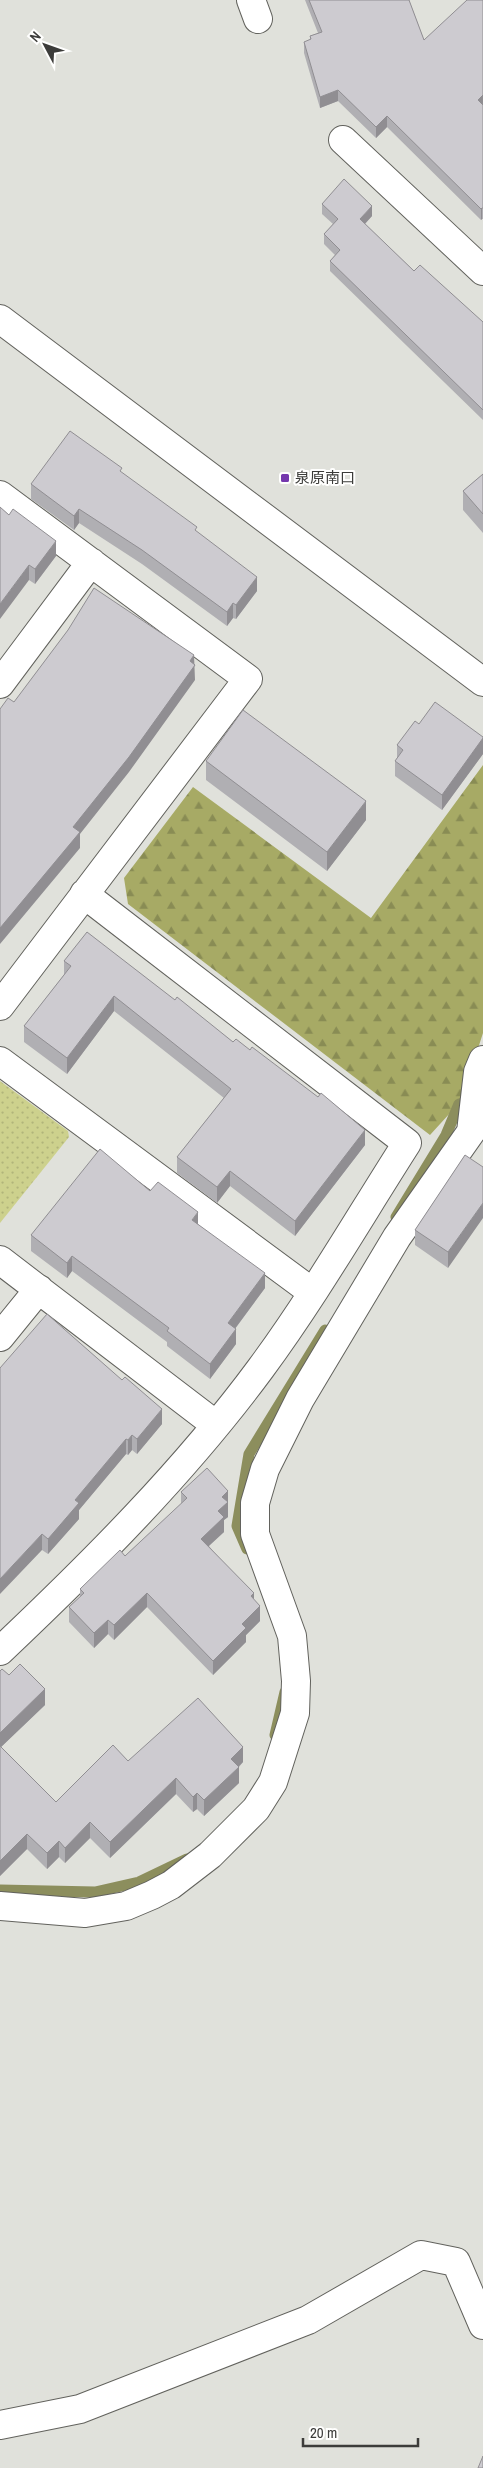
<svg xmlns="http://www.w3.org/2000/svg" width="483" height="2468" font-family="'Archivo Narrow','Noto Sans JP',sans-serif">
<defs>
<pattern id="forest-firs" width="22" height="20" patternUnits="userSpaceOnUse" patternTransform="scale(1.25)"><rect width="22" height="20" fill="#a7aa65"/><path d="M5 1l3.5 6h-7zM16 11l3.5 6h-7z" fill="#898c54"/></pattern>
<pattern id="park-dots" width="8" height="8" patternUnits="userSpaceOnUse" patternTransform="scale(1.25)"><rect width="8" height="8" fill="#cdd18d"/><path d="M2 2h.1M6 6h.1" fill="none" stroke="#b1b47a" stroke-width="1.8" stroke-linecap="round"/></pattern>
</defs>
<rect width="100%" height="100%" fill="#e0e1db"/>
<path fill="url(#forest-firs)" d="M 483,765 L 483,1033 L 461,1101 L 430,1135 L 128,904 L 124,878 L 193,787 L 371,918 Z"/>
<path fill="url(#park-dots)" d="M 0,1081 L 68,1131 L 69,1137 L 0,1223 Z"/>
<g fill="none" stroke-linecap="round" stroke-linejoin="round">
<path stroke="#8c8e5d" stroke-width="11" d="M 396,1217 L 446,1135 L 459,1104 L 475,1100
M 247,1549 L 237,1526 L 249,1454 L 325,1330
M 275,1735 L 285,1692
M 0,1890 L 95,1892 L 139,1882 L 187,1859"/>
<defs>
<path id="minor" d="M 251,0 L 258,19
M 343,140 L 483,271
M 0,319 L 483,682
M 0,495 L 248,679 L 0,1006
M 0,684 L 91,562
M 0,1061 L 312,1292
M 0,1260 L 216,1425
M 0,1337 L 39,1289
M 0,1651 C 93,1563 185,1471 261,1368 C 314,1296 359,1218 407,1143 L 84,894
M 0,1906 L 85,1913 L 126,1906 L 152,1895 L 171,1885 L 210,1855 L 256,1809 L 273,1782 L 295,1713 L 296,1681 L 292,1636 L 255,1534 L 255,1503 L 265,1469 L 300,1399 L 397,1237 L 471,1132 L 478,1072 L 483,1060
M 0,2425 L 80,2409 L 308,2320 L 421,2255 L 456,2262 L 483,2325"/>
</defs>
<use href="#minor" stroke="#62625d" stroke-width="30"/>
<use href="#minor" stroke="#fff" stroke-width="28"/>
</g>
<path fill="#b0afb3" d="M 305,0 L 409,0 L 424,40 L 483,0 L 483,219 L 482,219 L 481,220 L 387,127 L 376,138 L 338,101 L 320,108 L 304,53 L 304,42 L 310,40 L 310,36 L 318,33 Z
M 322,204 L 372,216 L 365,224 L 414,271 L 483,322 L 483,420 L 330,271 L 330,261 L 335,255 L 324,244 L 324,234 L 333,224 L 322,214 Z
M 122,473 L 197,532 L 257,591 L 236,619 L 233,618 L 227,626 L 142,564 L 79,523 L 74,530 L 31,499 L 31,484 Z
M 483,474 L 483,533 L 463,510 L 463,491 Z
M 0,507 L 56,556 L 35,584 L 29,580 Z
M 419,724 L 483,737 L 483,754 L 442,810 L 395,776 L 395,761 L 397,758 L 397,745 Z
M 206,761 L 366,820 L 327,871 L 206,780 Z
M 64,961 L 175,1000 L 233,1042 L 365,1145 L 295,1236 L 230,1186 L 217,1203 L 177,1173 L 177,1157 L 224,1098 L 114,1011 L 67,1074 L 24,1042 L 24,1026 L 64,975 Z
M 465,1155 L 448,1268 L 415,1245 L 415,1230 Z
M 150,1191 L 198,1224 L 265,1288 L 235,1329 L 236,1344 L 210,1379 L 167,1346 L 167,1342 L 72,1271 L 67,1278 L 31,1251 L 31,1235 Z
M 0,1368 L 162,1424 L 137,1454 L 132,1450 L 128,1455 L 126,1454 L 79,1510 L 79,1519 L 48,1554 L 42,1550 Z
M 181,1492 L 228,1505 L 228,1517 L 224,1520 L 224,1532 L 209,1546 L 254,1600 L 260,1621 L 246,1635 L 246,1642 L 213,1675 L 147,1607 L 114,1640 L 108,1634 L 94,1648 L 69,1622 L 69,1607 L 80,1597 L 80,1589 L 125,1556 L 181,1504 Z
M 0,1671 L 9,1675 L 45,1705 L 1,1747 L 56,1802 L 128,1761 L 243,1762 L 239,1767 L 239,1783 L 204,1816 L 197,1809 L 193,1812 L 176,1794 L 110,1858 L 90,1838 L 65,1863 L 59,1857 L 47,1869 L 27,1849 L 0,1876 Z"/>
<path fill="#908e92" d="M 338,90 L 338,101 L 320,108 L 320,97 Z
M 483,95 L 483,106 L 478,100 Z
M 387,116 L 387,127 L 376,138 L 376,127 Z
M 372,206 L 372,216 L 360,229 L 360,219 Z
M 482,208 L 482,219 L 481,220 L 481,209 Z
M 79,509 L 79,523 L 74,530 L 74,516 Z
M 56,541 L 56,556 L 35,584 L 35,569 Z
M 29,565 L 29,580 L 0,619 L 0,604 Z
M 257,577 L 257,591 L 236,619 L 236,605 Z
M 233,603 L 233,618 L 227,626 L 227,612 Z
M 194,655 L 195,680 L 129,772 L 80,834 L 80,848 L 0,944 L 0,928 L 73,827 Z
M 483,738 L 483,754 L 442,810 L 442,795 Z
M 366,801 L 366,820 L 327,871 L 327,852 Z
M 114,996 L 114,1011 L 67,1074 L 67,1058 Z
M 365,1130 L 365,1145 L 295,1236 L 295,1221 Z
M 230,1171 L 230,1186 L 217,1203 L 217,1187 Z
M 483,1203 L 483,1218 L 448,1268 L 448,1252 Z
M 198,1212 L 198,1227 L 192,1220 Z
M 72,1256 L 72,1271 L 67,1278 L 67,1263 Z
M 265,1273 L 265,1288 L 228,1338 L 228,1323 Z
M 236,1329 L 236,1344 L 210,1379 L 210,1364 Z
M 162,1409 L 162,1424 L 137,1454 L 137,1439 Z
M 132,1435 L 132,1450 L 128,1455 L 128,1440 Z
M 126,1439 L 126,1454 L 79,1510 L 79,1519 L 48,1554 L 48,1539 L 75,1500 Z
M 228,1491 L 228,1517 L 224,1520 L 224,1532 L 201,1553 L 201,1539 L 218,1511 L 222,1497 Z
M 42,1534 L 42,1550 L 0,1594 L 0,1579 Z
M 147,1593 L 147,1607 L 114,1640 L 114,1625 Z
M 254,1593 L 254,1607 L 251,1596 Z
M 260,1606 L 260,1621 L 246,1635 L 246,1642 L 213,1675 L 213,1661 L 242,1624 Z
M 108,1620 L 108,1634 L 94,1648 L 94,1633 Z
M 45,1689 L 45,1705 L 0,1748 L 0,1733 Z
M 243,1747 L 243,1762 L 231,1774 L 231,1759 Z
M 239,1767 L 239,1783 L 204,1816 L 204,1800 Z
M 176,1778 L 176,1794 L 110,1858 L 110,1842 Z
M 197,1793 L 197,1809 L 193,1812 L 193,1797 Z
M 90,1822 L 90,1838 L 65,1863 L 65,1848 Z
M 27,1834 L 27,1849 L 0,1876 L 0,1861 Z
M 59,1841 L 59,1857 L 47,1869 L 47,1853 Z"/>
<path fill="#cdcbd0" stroke="#908e92" d="M 309,0 L 409,0 L 424,40 L 467,0 L 483,0 L 483,95 L 478,100 L 483,105 L 483,208 L 482,208 L 481,209 L 387,116 L 376,127 L 338,90 L 320,97 L 304,42 L 311,39 L 310,36 L 322,32 Z
M 344,179 L 372,206 L 360,219 L 414,271 L 420,265 L 483,322 L 483,410 L 330,261 L 340,250 L 324,234 L 338,219 L 322,204 Z
M 70,431 L 122,468 L 120,471 L 197,527 L 195,530 L 257,577 L 236,605 L 233,603 L 227,612 L 142,550 L 79,509 L 74,516 L 31,484 Z
M 483,474 L 483,514 L 463,491 Z
M 0,507 L 9,515 L 13,509 L 56,541 L 35,569 L 29,565 L 0,604 Z
M 94,588 L 194,655 L 190,661 L 195,665 L 129,757 L 73,827 L 80,832 L 0,928 L 0,709 L 8,698 L 14,702 L 68,630 Z
M 435,702 L 483,737 L 483,738 L 442,795 L 395,761 L 403,750 L 397,745 L 415,721 L 419,724 Z
M 243,710 L 366,801 L 327,852 L 206,761 Z
M 87,932 L 175,1000 L 177,997 L 233,1042 L 236,1039 L 250,1050 L 252,1047 L 318,1097 L 321,1093 L 365,1130 L 295,1221 L 230,1171 L 217,1187 L 177,1157 L 231,1089 L 114,996 L 67,1058 L 24,1026 L 71,966 L 64,961 Z
M 100,1149 L 150,1191 L 158,1182 L 198,1212 L 192,1220 L 265,1273 L 228,1323 L 236,1329 L 210,1364 L 167,1331 L 169,1328 L 72,1256 L 67,1263 L 31,1235 Z
M 465,1155 L 483,1167 L 483,1203 L 448,1252 L 415,1230 Z
M 47,1314 L 122,1380 L 125,1377 L 162,1409 L 137,1439 L 132,1435 L 128,1440 L 126,1439 L 75,1500 L 79,1503 L 48,1539 L 42,1534 L 0,1579 L 0,1368 Z
M 207,1468 L 228,1491 L 222,1497 L 228,1502 L 218,1511 L 224,1517 L 201,1539 L 254,1593 L 251,1596 L 260,1606 L 242,1624 L 246,1628 L 213,1661 L 147,1593 L 114,1625 L 108,1620 L 94,1633 L 69,1607 L 84,1593 L 80,1589 L 120,1550 L 125,1556 L 187,1498 L 181,1492 Z
M 20,1664 L 45,1689 L 0,1733 L 0,1671 L 2,1669 L 9,1675 Z
M 198,1698 L 243,1747 L 231,1759 L 239,1767 L 204,1800 L 197,1793 L 193,1797 L 176,1778 L 110,1842 L 90,1822 L 65,1848 L 59,1841 L 47,1853 L 27,1834 L 0,1861 L 0,1746 L 56,1802 L 113,1745 L 128,1761 Z
M 483,2456 L 483,2468 L 478,2468 Z"/>
<rect fill="#7538ad" stroke="#fffffe" stroke-width="2" x="280" y="473" width="10" height="10" rx="2.5"/>
<g text-anchor="middle" stroke-width="4" stroke-linejoin="round" paint-order="stroke">
<g font-size="15" fill="#3c3c3a" stroke="#fffffe" text-anchor="start">
<text x="295" y="483">泉原南口</text>
</g>
</g>
<g transform="translate(45 45) rotate(311)" stroke="#fffffe" stroke-width="4" paint-order="stroke">
<path d="M0-4L9 19L0 12L-9 19Z" fill="#3c3c3a"/>
<text y="-8" font-size="14" font-weight="bold" text-anchor="middle" fill="#3c3c3a">N</text>
</g>
<path d="M303 2438v8h115v-8" fill="none" stroke="#3c3c3a" stroke-width="2.5"/>
<text x="310" y="2438" font-size="15" fill="#3c3c3a" stroke="#fffffe" stroke-width="4" paint-order="stroke">20 m</text>
</svg>
